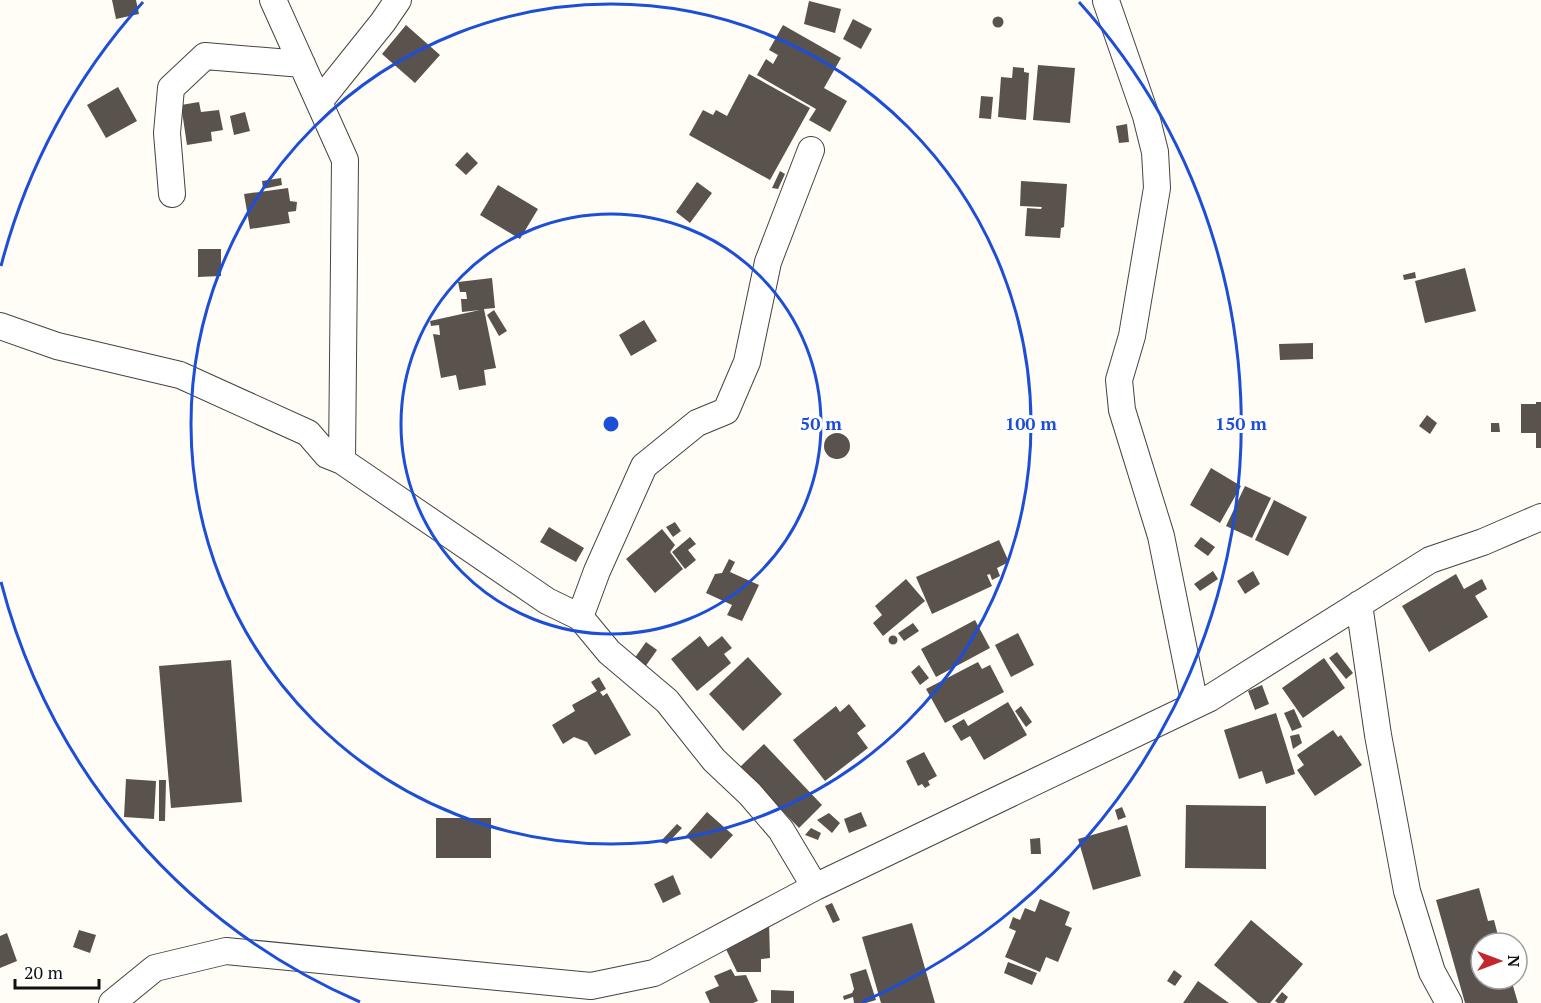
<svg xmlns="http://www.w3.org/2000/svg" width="1541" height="1003" font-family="'PT Serif',serif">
<rect width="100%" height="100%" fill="#fffdf5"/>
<path fill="#5a524d" d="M 112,0 L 136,0 L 139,14 L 116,19 Z
M 809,1 L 841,9 L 835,33 L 804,24 Z
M992.5 22a5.5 5.5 0 1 1 11 0a5.5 5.5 0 1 1-11 0Z
M 853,19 L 872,29 L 861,49 L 843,39 Z
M 406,25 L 440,55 L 415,83 L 382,54 Z
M 783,25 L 841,58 L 824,88 L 847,101 L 830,132 L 809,120 L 816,109 L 757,75 L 766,59 L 773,64 L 778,55 L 769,50 Z
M 1038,65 L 1075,68 L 1070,123 L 1033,120 Z
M 1013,67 L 1024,68 L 1024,72 L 1029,73 L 1026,120 L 998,117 L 1001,77 L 1012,78 Z
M 749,74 L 810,108 L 770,180 L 689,135 L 703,110 L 713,115 L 716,110 L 727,116 Z
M 118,87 L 137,121 L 106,138 L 87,105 Z
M 981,96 L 993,97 L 991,119 L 979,118 Z
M 199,102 L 201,112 L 219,110 L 223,130 L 211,132 L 212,141 L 187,145 L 181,105 Z
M 245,112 L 250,131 L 234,135 L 230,116 Z
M 1127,124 L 1129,142 L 1119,143 L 1116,126 Z
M 467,152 L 478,163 L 466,175 L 455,165 Z
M 780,171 L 785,174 L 778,189 L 772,188 Z
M 281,178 L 282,185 L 263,189 L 262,181 Z
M 1021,181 L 1067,184 L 1064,227 L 1061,228 L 1060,238 L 1025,236 L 1027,208 L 1041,209 L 1042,207 L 1020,206 Z
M 697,182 L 712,193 L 690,223 L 676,212 Z
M 498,185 L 538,209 L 520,239 L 480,215 Z
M 288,188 L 290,201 L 297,202 L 296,211 L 288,212 L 290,223 L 250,229 L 244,194 Z
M 198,249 L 221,249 L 221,276 L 198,277 Z
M 1465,268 L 1476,311 L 1425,323 L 1415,281 Z
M 1415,272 L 1416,278 L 1404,280 L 1403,275 Z
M 492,278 L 495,308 L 484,309 L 496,368 L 484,370 L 486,385 L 459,390 L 456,375 L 441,378 L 433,334 L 440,335 L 439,325 L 431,326 L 430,321 L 480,310 L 462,312 L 461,299 L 467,299 L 466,292 L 460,292 L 458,282 Z
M 494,310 L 507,331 L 499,336 L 487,315 Z
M 644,320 L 657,341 L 631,356 L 619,335 Z
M 1313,343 L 1313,359 L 1280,360 L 1279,344 Z
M 1536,402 L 1541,402 L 1541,448 L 1536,448 L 1536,433 L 1521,433 L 1521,404 L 1536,404 Z
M 1427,415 L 1437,423 L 1430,434 L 1419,426 Z
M 1491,423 L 1499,423 L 1500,432 L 1491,432 Z
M824 446a13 13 0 1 1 26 0a13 13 0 1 1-26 0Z
M 1211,468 L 1241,486 L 1220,523 L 1190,505 Z
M 1245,486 L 1271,498 L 1252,538 L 1226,526 Z
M 1274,500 L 1307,517 L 1288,556 L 1255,540 Z
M 675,522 L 681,531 L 673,537 L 666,527 Z
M 549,527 L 584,548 L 576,562 L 540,542 Z
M 662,529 L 675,545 L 670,552 L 683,569 L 655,593 L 626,559 Z
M 690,537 L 696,544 L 688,550 L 696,560 L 685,569 L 672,552 Z
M 1201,537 L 1215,547 L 1208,556 L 1194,546 Z
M 999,540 L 1009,562 L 997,568 L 1000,576 L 992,580 L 990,574 L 987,575 L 992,586 L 932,614 L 916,577 Z
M 729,559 L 735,562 L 730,572 L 759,585 L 742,621 L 727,615 L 732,605 L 706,593 L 715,574 L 722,573 Z
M 1213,571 L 1218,579 L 1200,591 L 1194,584 Z
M 1253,571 L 1260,584 L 1245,594 L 1237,581 Z
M 1456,574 L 1464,589 L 1482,579 L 1487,589 L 1475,596 L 1488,617 L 1429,652 L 1402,606 Z
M 906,579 L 925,601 L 883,636 L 873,623 L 882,615 L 875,606 Z
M 975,620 L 990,648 L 936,677 L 921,649 Z
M 913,623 L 919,631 L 904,641 L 898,633 Z
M 1018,633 L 1034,665 L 1011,677 L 995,645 Z
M888.5 640a4.5 4.5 0 1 1 9 0a4.5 4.5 0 1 1-9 0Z
M 700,636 L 708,647 L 722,636 L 732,648 L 724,654 L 731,663 L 697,691 L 671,659 Z
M 646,642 L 657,650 L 645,667 L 634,659 Z
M 1337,652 L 1353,673 L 1346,679 L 1329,658 Z
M 748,657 L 782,694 L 743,731 L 709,694 Z
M 1324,658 L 1345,688 L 1303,718 L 1282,688 Z
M 231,660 L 242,802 L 171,808 L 159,666 Z
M 978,662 L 982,669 L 990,665 L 1004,692 L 945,723 L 926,689 Z
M 919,665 L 929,678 L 920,685 L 911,672 Z
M 599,677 L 606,689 L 600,692 L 603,696 L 607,693 L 631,735 L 595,755 L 587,742 L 574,737 L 563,744 L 552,725 L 575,711 L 572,705 L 597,691 L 591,682 Z
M 1262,685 L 1269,704 L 1255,710 L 1248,691 Z
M 1008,702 L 1027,735 L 984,760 L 970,736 L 961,741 L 952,726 L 964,719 L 968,726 Z
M 849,704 L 866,726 L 857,733 L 868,748 L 825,781 L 793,740 L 836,706 L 840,712 Z
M 1021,706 L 1032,722 L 1026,727 L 1015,711 Z
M 1294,709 L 1302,727 L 1292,731 L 1284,713 Z
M 1276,713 L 1295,774 L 1266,784 L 1262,771 L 1239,779 L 1224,730 Z
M 1333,730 L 1338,737 L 1341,735 L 1362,765 L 1315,796 L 1297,770 L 1304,765 L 1297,755 Z
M 1299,734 L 1302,743 L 1293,749 L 1290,736 Z
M 764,744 L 822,805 L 799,828 L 740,767 Z
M 924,752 L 937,776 L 928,781 L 930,785 L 925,788 L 922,784 L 918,786 L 906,761 Z
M 126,779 L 156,781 L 154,819 L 124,817 Z
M 159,780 L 166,780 L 165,821 L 159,821 Z
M 1186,805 L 1266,806 L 1266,869 L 1185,868 Z
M 1122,807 L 1126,817 L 1118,820 L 1115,810 Z
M 707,812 L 733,835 L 711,859 L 686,836 Z
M 861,812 L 867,826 L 849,833 L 844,819 Z
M 829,813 L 840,823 L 832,833 L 817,820 Z
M 436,818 L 491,818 L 491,858 L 436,858 Z
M 677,824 L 682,828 L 667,844 L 660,842 Z
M 1127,825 L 1141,876 L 1093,890 L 1078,839 Z
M 811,828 L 821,833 L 818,840 L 805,835 Z
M 1040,838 L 1041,854 L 1031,854 L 1030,839 Z
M 673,875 L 681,894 L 663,903 L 654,884 Z
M 1479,888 L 1488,921 L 1494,920 L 1500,943 L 1481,943 L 1481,979 L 1511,979 L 1518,1003 L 1465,1003 L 1436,900 Z
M 1040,899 L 1070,912 L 1065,925 L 1072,928 L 1058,962 L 1046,957 L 1040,972 L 1005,957 L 1016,931 L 1009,928 L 1013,917 L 1020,920 L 1025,908 L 1035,912 Z
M 832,903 L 840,920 L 833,923 L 825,906 Z
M 1251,920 L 1303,964 L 1270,1003 L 1258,1003 L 1214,965 Z
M 769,922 L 770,958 L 761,959 L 761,972 L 737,972 L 724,945 Z
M 912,923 L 935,1003 L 881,1003 L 862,937 Z
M 79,930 L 96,935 L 90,953 L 73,947 Z
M 7,933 L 17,961 L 0,968 L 0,936 Z
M 1008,962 L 1037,973 L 1032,985 L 1004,973 Z
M 731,969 L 735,976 L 746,975 L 758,1001 L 753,1003 L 710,1003 L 705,992 L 719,986 L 714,976 Z
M 866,969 L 876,1000 L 866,1003 L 854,1003 L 853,997 L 844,1000 L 843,996 L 852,993 L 854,989 L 850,974 Z
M 1174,970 L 1182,976 L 1175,986 L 1167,981 Z
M 1198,981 L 1229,1003 L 1183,1003 Z
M 771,990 L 794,991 L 794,1003 L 771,1003 Z
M 1282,992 L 1288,997 L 1284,1003 L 1278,1003 L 1275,1001 Z"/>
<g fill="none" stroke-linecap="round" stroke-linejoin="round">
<defs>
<path id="minor" d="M 273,0 L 345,160 L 342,461
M 1106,1 L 1146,116 L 1155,152 L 1157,188 L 1132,336 L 1119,380 L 1122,410 L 1161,536 L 1195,705
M 319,102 L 383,22 L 398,0
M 811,150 L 768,262 L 747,362 L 726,411 L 697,423 L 644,466 L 597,571 L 580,617 L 609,652 L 667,701 L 714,760 L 750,794 L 781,830 L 815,887
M 172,194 L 167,133 L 171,88 L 205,56 L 302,64
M 0,326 L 57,346 L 180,375 L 308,433 L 327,455 L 342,461 L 547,601 L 580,617
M 1359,604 L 1378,735 L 1407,891 L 1432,972 L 1449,1003
M 112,1003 L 155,968 L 226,951 L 591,986 L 654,973 L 815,887 L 1210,698 L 1430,560 L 1483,542 L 1541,517"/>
</defs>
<use href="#minor" stroke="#444" stroke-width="28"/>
<use href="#minor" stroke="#fff" stroke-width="26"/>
</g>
<g fill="none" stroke="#1d4ed8" stroke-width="3">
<circle cx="611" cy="424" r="210"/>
<circle cx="611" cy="424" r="420"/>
<path d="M360 1002A630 630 0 0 1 1 582M1 266A630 630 0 0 1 143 2M1079 2A630 630 0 0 1 862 1002"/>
</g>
<circle cx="611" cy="424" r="9" fill="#1d4ed8" stroke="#fff" stroke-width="3"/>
<g font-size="18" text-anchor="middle" font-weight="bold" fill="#1d4ed8" stroke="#fff" stroke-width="6" stroke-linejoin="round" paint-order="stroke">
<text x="821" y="430">50 m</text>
<text x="1031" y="430">100 m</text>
<text x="1241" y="430">150 m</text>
</g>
<g transform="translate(1499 961) rotate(90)"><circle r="28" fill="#ffffff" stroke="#a0a0a0" stroke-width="1.5"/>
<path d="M0-4.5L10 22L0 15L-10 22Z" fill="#c4262e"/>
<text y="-9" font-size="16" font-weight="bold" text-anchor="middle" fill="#111111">N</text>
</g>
<path d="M15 979v9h84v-9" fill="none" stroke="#111111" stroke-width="3"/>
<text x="24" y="979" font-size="18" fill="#111111" stroke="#ffffff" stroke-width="4.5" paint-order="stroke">20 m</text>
</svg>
